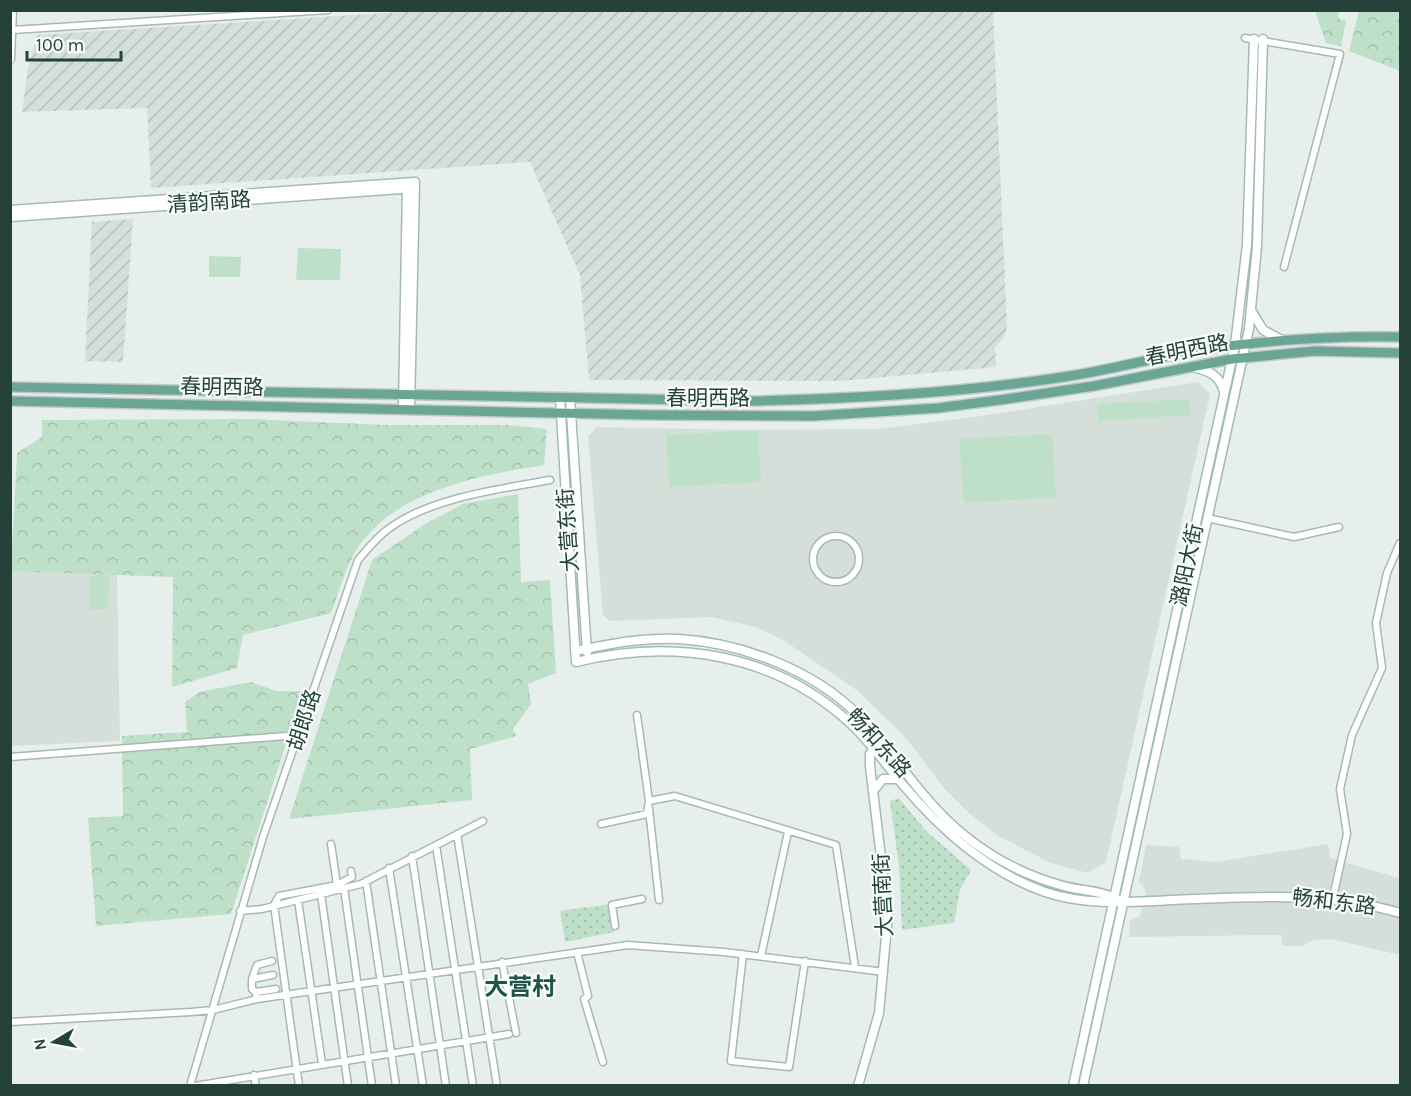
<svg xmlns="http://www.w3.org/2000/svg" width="1411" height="1096" font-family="Karla,'Noto Sans SC',sans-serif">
<defs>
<pattern id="industrial-furrows" width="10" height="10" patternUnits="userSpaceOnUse" patternTransform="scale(1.5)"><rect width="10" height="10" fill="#d4dfda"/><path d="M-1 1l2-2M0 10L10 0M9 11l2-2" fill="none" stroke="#b6c1bc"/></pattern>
<pattern id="forest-crowns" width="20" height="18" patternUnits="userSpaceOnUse" patternTransform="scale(1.5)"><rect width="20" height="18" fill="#bfe0c8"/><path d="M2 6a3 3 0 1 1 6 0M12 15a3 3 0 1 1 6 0" fill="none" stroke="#a4c1ad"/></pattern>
<pattern id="park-dots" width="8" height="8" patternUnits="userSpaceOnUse" patternTransform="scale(1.5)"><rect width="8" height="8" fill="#bfe0c8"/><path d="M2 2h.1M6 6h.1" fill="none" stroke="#a4c1ad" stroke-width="1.8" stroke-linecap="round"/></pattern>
</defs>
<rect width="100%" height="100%" fill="#e6efeb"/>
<path fill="#d4dfda" d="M 1198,382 L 1210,394 L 1106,862 L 1088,873 L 1051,863 L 998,836 L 969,813 L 944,788 L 906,738 L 858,691 L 783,640 L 756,627 L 711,617 L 610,621 L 603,615 L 588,436 L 597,427 L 745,430 L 879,429 L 981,416 Z
M 11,571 L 117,574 L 120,741 L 11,746 Z
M 1328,844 L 1330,858 L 1400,878 L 1400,955 L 1331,939 L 1314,940 L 1301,946 L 1283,946 L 1281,935 L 1129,937 L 1130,921 L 1140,916 L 1146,891 L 1139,882 L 1146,845 L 1179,847 L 1181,859 L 1216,862 Z"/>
<path fill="url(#industrial-furrows)" d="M 419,11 L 993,11 L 1007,328 L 1003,339 L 995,347 L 996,367 L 840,381 L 589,380 L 580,275 L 530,162 L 151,188 L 147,108 L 22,112 L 28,68 L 37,35 Z
M 133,219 L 123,362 L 85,361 L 92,222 Z"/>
<path fill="url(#forest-crowns)" d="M 1315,11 L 1339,11 L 1338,18 L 1346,21 L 1341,46 L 1326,43 Z
M 1359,11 L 1400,11 L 1400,71 L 1349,51 Z
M 249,419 L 386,425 L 509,425 L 547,429 L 544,465 C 481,475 394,491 357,549 C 345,568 339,593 331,613 L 243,635 L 237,668 L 172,687 L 173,577 L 11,571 L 17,453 L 42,437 L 42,420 Z
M 518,494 L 521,582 L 550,580 L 556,673 L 528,684 L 531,704 L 513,729 L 516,736 L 470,749 L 472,800 L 289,819 L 372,560 L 425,524 L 463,504 Z
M 251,682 L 276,691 L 303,691 L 231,914 L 96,926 L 88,818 L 123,816 L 122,736 L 187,732 L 185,702 L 199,692 Z"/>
<path fill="url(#park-dots)" d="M 899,798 L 925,830 L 971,870 L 960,890 L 954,923 L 902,930 L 899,866 L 890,801 Z
M 610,904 L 614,932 L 565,942 L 560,911 Z"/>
<path fill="#bfe0c8" d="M 298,248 L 341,249 L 340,280 L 296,280 Z
M 209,256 L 241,257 L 240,277 L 209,277 Z
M 1189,399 L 1190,415 L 1098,421 L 1097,404 Z
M 758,430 L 761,482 L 669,487 L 666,435 Z
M 1052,434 L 1056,497 L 964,503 L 959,439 Z
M 109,575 L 108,609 L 89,609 L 89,576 Z"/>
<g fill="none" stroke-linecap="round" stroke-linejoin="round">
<defs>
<path id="street" d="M 12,30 L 328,10
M 1245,38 L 1340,54 L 1284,267
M 1207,518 L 1294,537 L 1339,527
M813 559a23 23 0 1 1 46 0a23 23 0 1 1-46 0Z
M 637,715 L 649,801
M 10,757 L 299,735
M 649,809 L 659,900
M 601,824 L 647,814 L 649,801 L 675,796 L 836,845 L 855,967
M 457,834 L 497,1086
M 331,844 L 337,885
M 436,845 L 473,1086
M 412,856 L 446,1086
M 389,868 L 423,1086
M 366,881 L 396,1086
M 344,888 L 372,1086
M 1334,893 L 1347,834 L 1340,789 L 1352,735 L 1382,668 L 1376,623 L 1387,573 L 1400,543
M 321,894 L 348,1086
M 298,900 L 322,1064
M 240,911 L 262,909 L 361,884 L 483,821
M 615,926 L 612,905 L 642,899
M 577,952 L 588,996 L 584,999 L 603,1062
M 743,954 L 731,1061 L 789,1067 L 805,961
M 761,956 L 788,832
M 502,962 L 516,1033
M 252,979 L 257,965 L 272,961
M 256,992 L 252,989 L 252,979 L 273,975
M 256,995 L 256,992 L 276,989
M 10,1022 L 191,1012 L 213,1010 L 257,999 L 628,945 L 724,952 L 884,972
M 254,1075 L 256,1086
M 190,1086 L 263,837 L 358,560 C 367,550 376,538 387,530 C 428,498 500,489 550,480
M 195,1086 L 509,1034
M 299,1086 L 274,905 L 279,896 L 337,885 L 352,877 L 351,871"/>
<path id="secondary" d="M 10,59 L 12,10
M 10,210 L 415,182 L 410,409
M 10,217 L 415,188
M 1251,310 L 1263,330 L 1284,341
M 1193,367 C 1209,371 1220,375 1224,392
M 560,397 L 576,662 C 673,638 774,653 850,723 C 870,741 886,765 904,786 C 942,831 988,872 1045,892 C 1087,906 1130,902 1173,900 C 1250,897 1326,891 1400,913
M 570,398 L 587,652
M 403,409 L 407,186
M 575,651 C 610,644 643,637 679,639 C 742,643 814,670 859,716 C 895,755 923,802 964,835 C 993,859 1025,875 1060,885 C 1078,891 1101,890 1117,899
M 873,791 L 883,779 L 898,779
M 858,1086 L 879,1013 L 888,915 L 870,766 L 870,754 L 875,747
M 1073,1086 L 1235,345 L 1247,245 L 1254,39
M 1083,1086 L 1249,329 L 1257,247 L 1263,39"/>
<path id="primary" d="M 10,387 L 746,401 C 857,399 967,393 1076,375 C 1127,366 1177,352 1228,346 C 1285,339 1343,336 1400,337
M 10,401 L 651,415 L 813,416 L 938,408 L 1007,399 L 1094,386 L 1232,359 L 1315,351 L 1400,353"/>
</defs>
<use href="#street" stroke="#a8b8b2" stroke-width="9"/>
<use href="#secondary" stroke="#a4bbb3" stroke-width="11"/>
<use href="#primary" stroke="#c2cac8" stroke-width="12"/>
<use href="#street" stroke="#fff" stroke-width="6"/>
<use href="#secondary" stroke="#fff" stroke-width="8"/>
<use href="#primary" stroke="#6aa596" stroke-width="9"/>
</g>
<g text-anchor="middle" stroke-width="4.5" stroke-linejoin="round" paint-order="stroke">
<g font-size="21" fill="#24423a" stroke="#f7fbf9">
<text transform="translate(209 202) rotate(-4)" y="7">清韵南路</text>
<text transform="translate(1187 350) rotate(-11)" y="7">春明西路</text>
<text transform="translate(222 387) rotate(1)" y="7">春明西路</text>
<text x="708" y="405">春明西路</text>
<text transform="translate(568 530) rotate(-94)" y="7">大营东街</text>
<text transform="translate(1187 565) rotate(-78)" y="7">潞阳大街</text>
<text transform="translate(304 720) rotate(-72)" y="7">胡郎路</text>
<text transform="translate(879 743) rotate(48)" y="7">畅和东路</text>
<text transform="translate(883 895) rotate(-93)" y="7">大营南街</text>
<text transform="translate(1334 902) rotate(7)" y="7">畅和东路</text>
</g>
<g font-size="24" font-weight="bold" fill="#1f5548" stroke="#f7fbf9">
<text x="520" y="995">大营村</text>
</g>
</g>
<rect width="1411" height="1096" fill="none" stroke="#24423a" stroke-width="24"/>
<g transform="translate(54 1042) rotate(260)" stroke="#f7fbf9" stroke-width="4.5" paint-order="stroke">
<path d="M0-4.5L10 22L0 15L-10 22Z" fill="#24423a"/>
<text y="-9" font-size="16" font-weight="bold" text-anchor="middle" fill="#24423a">N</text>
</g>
<path d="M27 51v9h94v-9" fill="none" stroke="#24423a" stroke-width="3"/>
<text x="36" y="51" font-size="18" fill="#24423a" stroke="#f7fbf9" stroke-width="4.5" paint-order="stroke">100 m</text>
</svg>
